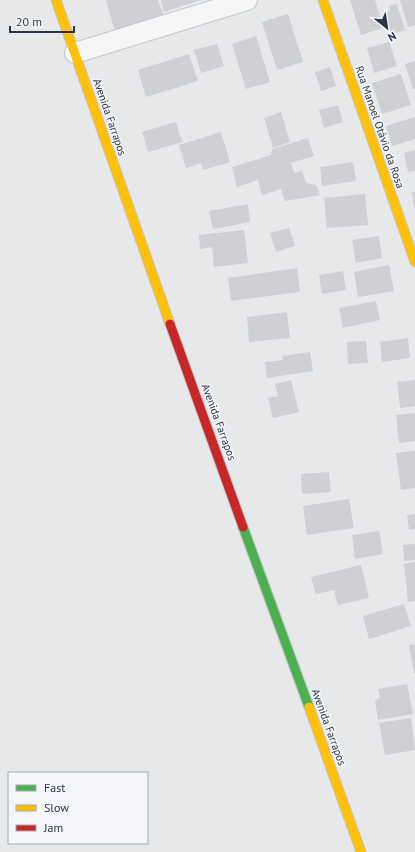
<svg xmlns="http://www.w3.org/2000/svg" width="415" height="852" font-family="'PT Sans',sans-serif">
<rect width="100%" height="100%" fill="#e6e8ea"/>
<path fill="#ced0d3" d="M 106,0 L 158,0 L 164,17 L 115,32 Z
M 161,0 L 201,0 L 164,12 Z
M 350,0 L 375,0 L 383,28 L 361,35 Z
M 400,0 L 415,0 L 415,25 L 408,27 Z
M 397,4 L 405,30 L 391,34 L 384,12 L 390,11 L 389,6 Z
M 288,14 L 303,62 L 277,70 L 262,22 Z
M 256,36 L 270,82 L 246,89 L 232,44 Z
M 389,42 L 397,66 L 374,73 L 367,48 Z
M 217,44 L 224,66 L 201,73 L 194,50 Z
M 189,54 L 198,81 L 146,97 L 138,70 Z
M 415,61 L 415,89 L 413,89 L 405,64 Z
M 330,67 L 336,86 L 321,91 L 315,72 Z
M 401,74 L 411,105 L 382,114 L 372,83 Z
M 338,105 L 343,122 L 324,128 L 319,110 Z
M 281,112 L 290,142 L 273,148 L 264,118 Z
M 415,117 L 415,139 L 392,146 L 386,126 Z
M 176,122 L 182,142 L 148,152 L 142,132 Z
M 221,132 L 230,162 L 203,170 L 201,163 L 186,168 L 179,145 Z
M 308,138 L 314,156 L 291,163 L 294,173 L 302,171 L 306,183 L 316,185 L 320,195 L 285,201 L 281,189 L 262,195 L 258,180 L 237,187 L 232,167 L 271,155 L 272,149 Z
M 415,150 L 415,171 L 408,172 L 404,153 Z
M 353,162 L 356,181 L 322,186 L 320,167 Z
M 412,192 L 415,192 L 415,208 L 414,208 Z
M 365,194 L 368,225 L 327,228 L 324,198 Z
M 248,204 L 250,222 L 213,229 L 209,211 Z
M 289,228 L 295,246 L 276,252 L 270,233 Z
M 244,230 L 248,263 L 214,267 L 212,247 L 200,249 L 199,235 Z
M 379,236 L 382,258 L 356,263 L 352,240 Z
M 389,265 L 394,291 L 358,297 L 354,272 Z
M 297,268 L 300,292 L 231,301 L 228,278 Z
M 343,271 L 346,290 L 322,294 L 319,275 Z
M 376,301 L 380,320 L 343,328 L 339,308 Z
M 287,312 L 290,338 L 249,342 L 247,317 Z
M 408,338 L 410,358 L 382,362 L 380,342 Z
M 366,341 L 368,363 L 348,364 L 347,342 Z
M 310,352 L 313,371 L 267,378 L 265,362 L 283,360 L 282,356 Z
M 291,380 L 299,412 L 273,418 L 268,398 L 278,396 L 275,384 Z
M 415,380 L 415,406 L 400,408 L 397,382 Z
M 415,413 L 415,441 L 399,443 L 396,415 Z
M 415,451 L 415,488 L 401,490 L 396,453 Z
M 329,472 L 331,492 L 302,494 L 301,474 Z
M 349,499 L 354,528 L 307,535 L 303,506 Z
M 415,514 L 415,529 L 409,530 L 407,515 Z
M 379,531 L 383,554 L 355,559 L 352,535 Z
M 415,544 L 415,560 L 404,561 L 403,545 Z
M 415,562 L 415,601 L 408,602 L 404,564 Z
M 361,565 L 369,598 L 338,605 L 334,590 L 316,594 L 311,577 Z
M 404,604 L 411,626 L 369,639 L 363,616 Z
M 415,644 L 415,673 L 414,673 L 409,645 Z
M 407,684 L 413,714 L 378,720 L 375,700 L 380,698 L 378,689 Z
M 411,718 L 415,750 L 385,755 L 379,723 Z"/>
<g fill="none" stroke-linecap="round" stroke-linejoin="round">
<defs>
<path id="street" d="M 75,53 L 247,0"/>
<path id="fast" d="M 243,527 L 309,707"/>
<path id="slow" d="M 56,0 L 170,324
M 323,0 L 415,262
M 309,707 L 361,852"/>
<path id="jam" d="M 170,324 L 243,527"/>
</defs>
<use href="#street" stroke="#c4c6c8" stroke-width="22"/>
<use href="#fast" stroke="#c4c6c8" stroke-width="11"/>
<use href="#slow" stroke="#c4c6c8" stroke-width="11"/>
<use href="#jam" stroke="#c4c6c8" stroke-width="11"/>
<use href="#street" stroke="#f5f6f7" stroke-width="20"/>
<use href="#fast" stroke="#4caf50" stroke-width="9"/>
<use href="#slow" stroke="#ffc107" stroke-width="9"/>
<use href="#jam" stroke="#c62828" stroke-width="9"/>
</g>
<g text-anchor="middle" stroke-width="3" stroke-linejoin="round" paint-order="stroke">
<g font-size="11" fill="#2b3445" stroke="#f4f6f9">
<text transform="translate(110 117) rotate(71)" y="4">Avenida Farrapos</text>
<text transform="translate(380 127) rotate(71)" y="4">Rua Manoel Otávio da Rosa</text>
<text transform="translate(219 422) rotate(70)" y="4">Avenida Farrapos</text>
<text transform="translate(329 727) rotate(70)" y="4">Avenida Farrapos</text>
</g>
</g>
<rect x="8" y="772" width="140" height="72" fill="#f4f6f9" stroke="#a4a8b1"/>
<rect x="16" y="785" width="20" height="6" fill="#4caf50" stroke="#a4a8b1"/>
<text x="44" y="792" font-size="12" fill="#2b3445">Fast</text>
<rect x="16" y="805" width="20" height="6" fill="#ffc107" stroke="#a4a8b1"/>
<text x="44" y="812" font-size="12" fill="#2b3445">Slow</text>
<rect x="16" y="825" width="20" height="6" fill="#c62828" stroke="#a4a8b1"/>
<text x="44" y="832" font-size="12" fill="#2b3445">Jam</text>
<g transform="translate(387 28) rotate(150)" stroke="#f4f6f9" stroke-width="3" paint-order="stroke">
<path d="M0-3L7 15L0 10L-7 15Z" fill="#2b3445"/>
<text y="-6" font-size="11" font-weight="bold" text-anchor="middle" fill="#2b3445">N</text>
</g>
<path d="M10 26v6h64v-6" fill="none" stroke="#2b3445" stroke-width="2"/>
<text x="16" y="26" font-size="12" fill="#2b3445" stroke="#f4f6f9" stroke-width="3" paint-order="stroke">20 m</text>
</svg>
